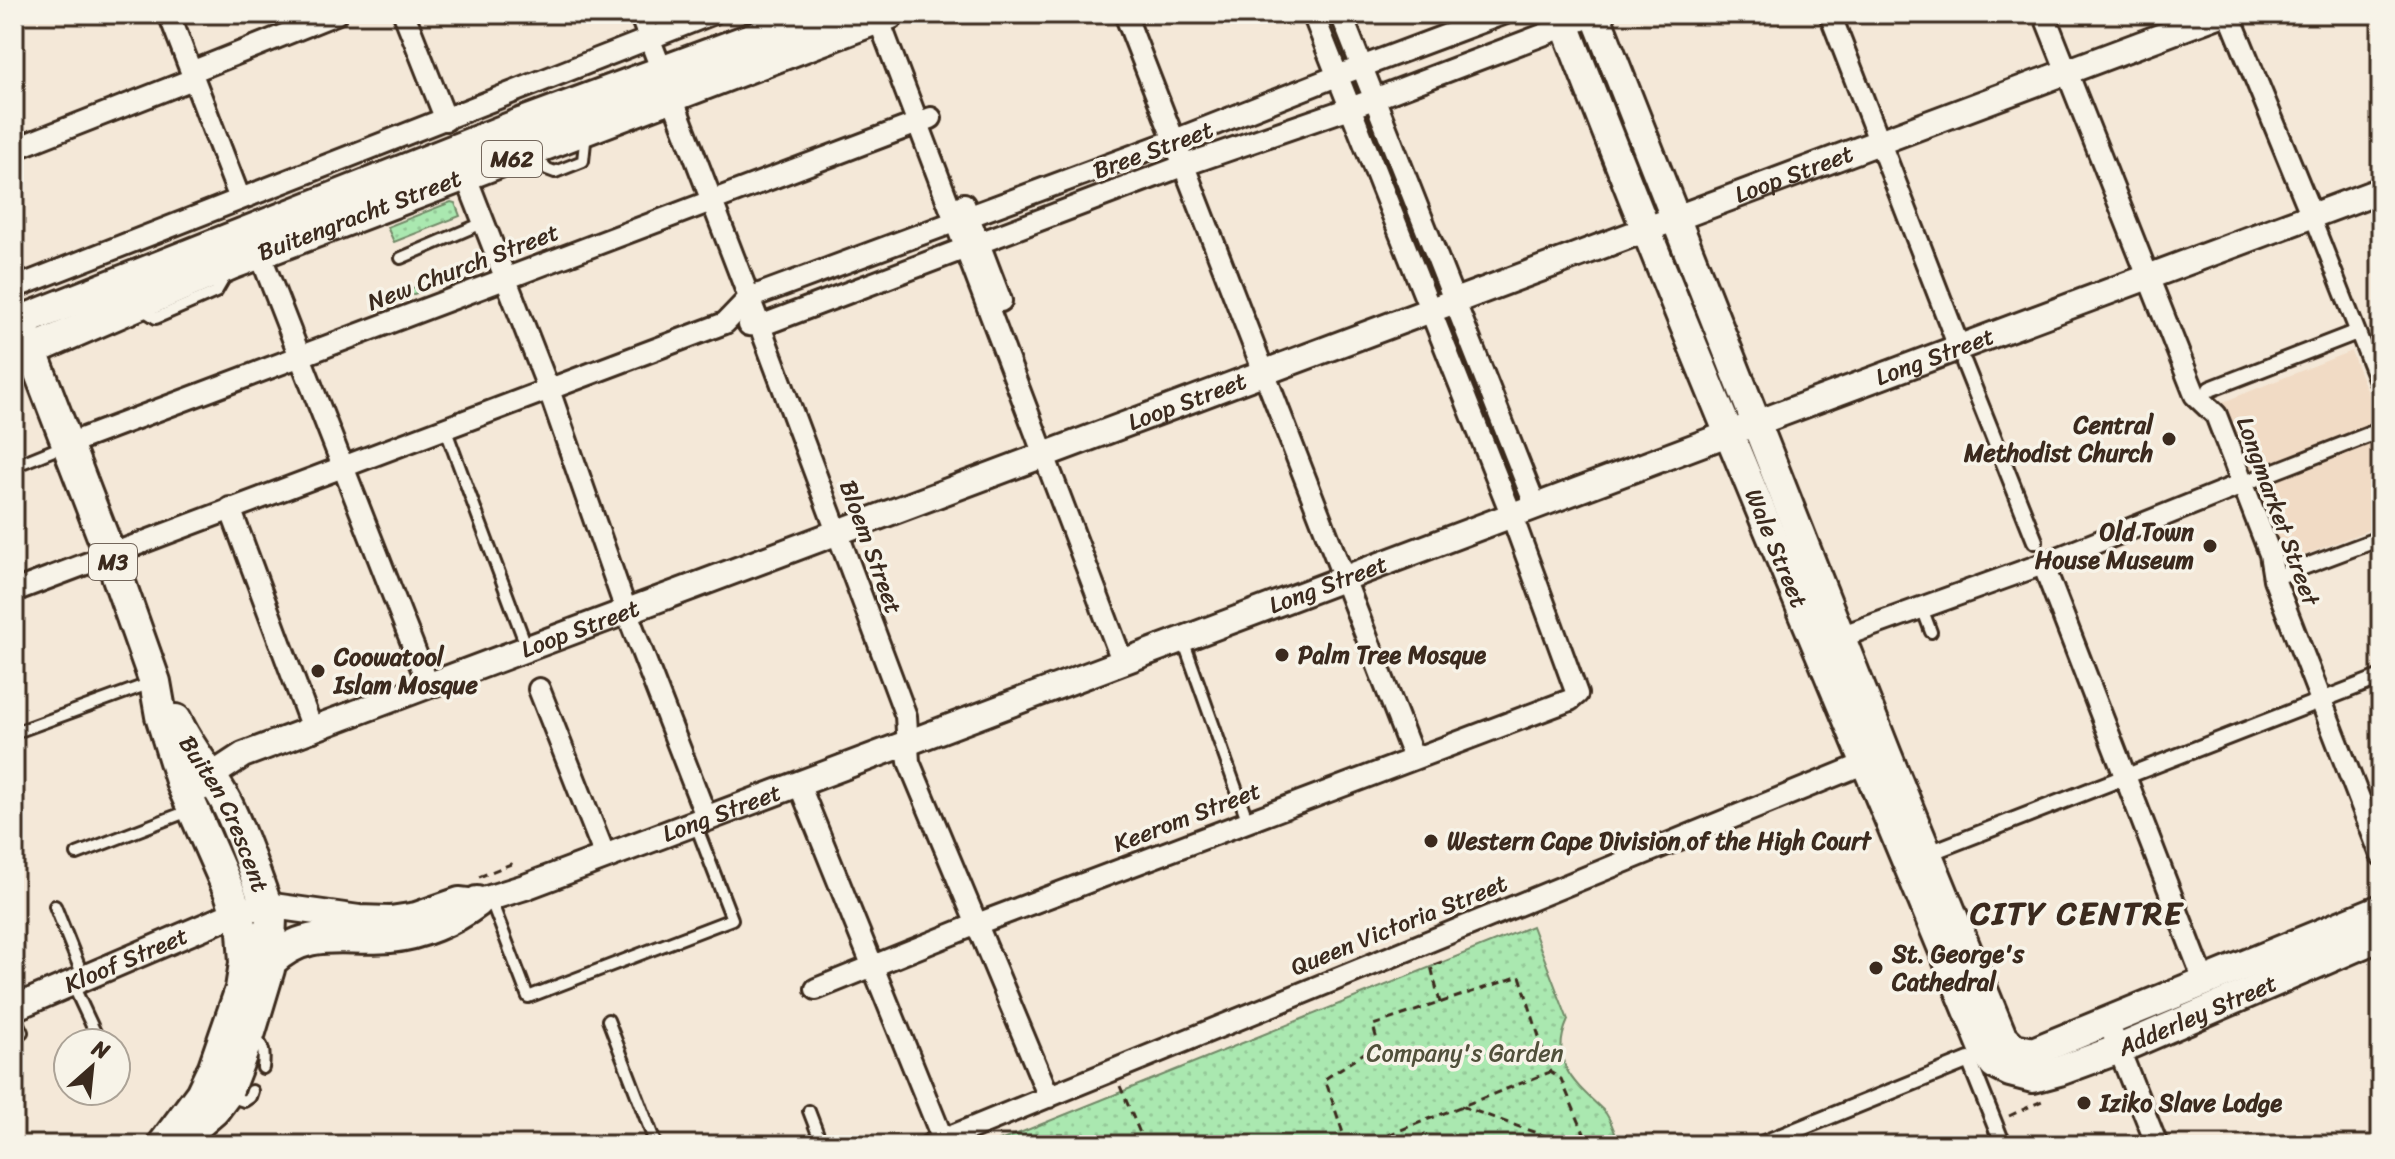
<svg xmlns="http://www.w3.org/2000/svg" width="2395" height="1159" font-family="Sriracha,sans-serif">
<defs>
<pattern id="grass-dots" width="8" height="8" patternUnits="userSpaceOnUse" patternTransform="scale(2)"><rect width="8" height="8" fill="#aae8b0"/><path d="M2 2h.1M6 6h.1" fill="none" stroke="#93c797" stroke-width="1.8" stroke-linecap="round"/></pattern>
</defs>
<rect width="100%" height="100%" fill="#f4e8d8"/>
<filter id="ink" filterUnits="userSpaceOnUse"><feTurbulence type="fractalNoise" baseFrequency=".0125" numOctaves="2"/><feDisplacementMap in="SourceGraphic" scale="16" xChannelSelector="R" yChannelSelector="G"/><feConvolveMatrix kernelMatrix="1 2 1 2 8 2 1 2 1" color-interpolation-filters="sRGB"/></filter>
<g filter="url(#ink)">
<path fill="#f1dbc5" d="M 2351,351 L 2381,425 L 2381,525 L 2282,564 L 2218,404 Z"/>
<path fill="url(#grass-dots)" stroke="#728967" stroke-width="2" d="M 451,202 L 455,203 L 460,216 L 394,242 L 387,227 Z
M 478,262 L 481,268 L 409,296 L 407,290 Z
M 1532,926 L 1568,1020 C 1548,1064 1576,1084 1604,1111 C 1611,1118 1615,1135 1620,1145 L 990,1145 Z"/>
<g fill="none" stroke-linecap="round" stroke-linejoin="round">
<defs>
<path id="service" d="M 535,154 L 547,169 L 555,172 L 583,161 L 586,132
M 401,258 L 485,222
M 142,309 L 156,318 L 216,292 L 227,273
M 445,428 L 527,648
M 14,466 L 66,445
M 1922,608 L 1931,632
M 1183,640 L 1248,822
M 14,733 L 151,683
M 77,854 L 191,810
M 490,898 L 528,997 L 732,919 L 695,823
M 55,906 L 83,976
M 72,983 L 100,1043
M 14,1016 L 22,1032
M 608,1020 L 656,1145
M 252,1034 C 264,1046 265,1052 263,1068
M 229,1096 L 244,1101 L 250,1097 L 252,1091
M 809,1111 L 822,1145"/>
<path id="pedestrian" d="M 2312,216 L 2381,391
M 1964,363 L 2035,541
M 2210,389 L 2357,332
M 2242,484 L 2381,430
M 2285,574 L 2381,538
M 1937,850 L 2381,677
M 1759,1145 L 1969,1060 L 2003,1145"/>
<path id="minor" d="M 169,14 L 240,199
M 404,14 L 446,120
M 640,14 L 760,326 L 906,716 L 909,762 L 1049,1097
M 1125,14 L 1414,759
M 1341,14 L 1536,507
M 1830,14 L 1959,347
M 2044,14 L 2195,395 L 2216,415 L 2270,554 L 2274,579 L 2381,855
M 2229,14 L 2312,216
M 878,18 L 1123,663
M 191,72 L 336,14
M 14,149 L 193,79
M 466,177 L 549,390 L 627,613 L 707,819
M 964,204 L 1001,301
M 260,254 L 429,687
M 14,288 L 712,14
M 749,325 L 760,326 L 1185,165 L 1350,108 L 1598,14
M 68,444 L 931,118
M 230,508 L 313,731
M 2043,564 L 2205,983
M 14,591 L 725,323 L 749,298 L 1175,140 L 1337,76 L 1503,14
M 1829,641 L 2043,564 L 2242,484
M 539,689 L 605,856
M 799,784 L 943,1140
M 816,989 L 977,924 L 1570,700 L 1577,694 L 1512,516 L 1313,14
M 2114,1037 L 2157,1145
M 930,1145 L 1878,758"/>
<g id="tertiary">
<path id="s1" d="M 201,788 L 211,776 L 243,755 L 2221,14"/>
<path id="s2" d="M 14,1008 L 238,912 L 266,905 L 359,918 L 390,919 L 416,915 L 459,900 L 477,902 L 525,887 L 1778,415 L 2381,190"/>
</g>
<g id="secondary">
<path id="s3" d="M 1561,14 C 1695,362 1843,704 1984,1049 L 1994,1064 L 2010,1072 L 2033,1078 L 2059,1071 L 2119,1049 L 2381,936"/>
<path d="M 1595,14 L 1887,755 L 2002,1036 L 2014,1048 L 2033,1052 L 2381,909"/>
</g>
<g id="primary">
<path d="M 20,321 L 110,555 L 155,682 L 161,716 L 182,784 L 230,893 L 243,931 L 245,963 L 241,989 L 214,1067 L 201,1094 L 163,1145"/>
<path d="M 14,324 L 523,123 L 818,14"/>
<path id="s4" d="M 14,358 L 231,264 L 889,14"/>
<path id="s5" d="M 176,720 C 189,749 210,772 225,800 C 244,837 256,879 271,918 L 269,969 L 250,1032 L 226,1094 L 214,1110 L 193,1128"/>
<path d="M 270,962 C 308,926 342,941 390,937 C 419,935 453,920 477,902"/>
</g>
</defs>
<use href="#service" stroke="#3b2a1e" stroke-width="16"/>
<use href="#pedestrian" stroke="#3b2a1e" stroke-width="20"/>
<use href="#minor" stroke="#3b2a1e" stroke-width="26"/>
<use href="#tertiary" stroke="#3b2a1e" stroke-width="30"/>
<use href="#secondary" stroke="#3b2a1e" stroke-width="34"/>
<use href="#primary" stroke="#3b2a1e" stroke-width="36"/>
<path stroke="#3b2a1e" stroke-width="3" stroke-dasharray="8 6" stroke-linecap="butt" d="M 479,877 L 511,864 L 516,866
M 1440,1003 L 1431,966 L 1442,962
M 1120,1086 L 1145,1145
M 1461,1106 L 1570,1145
M 2009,1116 L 2042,1101
M 131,1145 L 138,1139
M 1347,1145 L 1325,1079 L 1378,1044 L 1373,1025 L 1520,976 L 1550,1072 L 1561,1079 L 1589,1145
M 1362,1145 L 1550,1072"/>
<use href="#service" stroke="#f7f3e8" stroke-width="10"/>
<use href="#pedestrian" stroke="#f7f3e8" stroke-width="14"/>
<use href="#minor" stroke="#f7f3e8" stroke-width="20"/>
<use href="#tertiary" stroke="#f7f3e8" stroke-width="24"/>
<use href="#secondary" stroke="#f7f3e8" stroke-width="28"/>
<use href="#primary" stroke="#f7f3e8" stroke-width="30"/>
</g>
</g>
<g fill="#3b2a1e" stroke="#f7f3e8" stroke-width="3">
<circle cx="2169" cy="439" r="8"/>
<circle cx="2210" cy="546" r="8"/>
<circle cx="1282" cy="655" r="8"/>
<circle cx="318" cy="671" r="8"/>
<circle cx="1431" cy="841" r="8"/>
<circle cx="1876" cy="968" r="8"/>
<circle cx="2084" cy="1103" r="8"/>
</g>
<g text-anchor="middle" stroke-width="7" stroke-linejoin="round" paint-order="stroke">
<g fill="#f7f3e8" stroke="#73665b" stroke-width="2">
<rect x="482" y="141" width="60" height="36" rx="6"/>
<rect x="89" y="544" width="48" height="36" rx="6"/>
</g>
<g font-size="22" font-weight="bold" fill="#3b2a1e">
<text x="512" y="167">M62</text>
<text x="113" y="570">M3</text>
</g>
<g font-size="24" fill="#3b2a1e" stroke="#f7f3e8">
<text transform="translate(1153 150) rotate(-20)" y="8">Bree Street</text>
<text dy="8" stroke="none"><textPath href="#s1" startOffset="1710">Loop Street</textPath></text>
<text dy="8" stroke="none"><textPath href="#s4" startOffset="374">Buitengracht Street</textPath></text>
<text transform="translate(463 267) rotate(-21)" y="8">New Church Street</text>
<text dy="8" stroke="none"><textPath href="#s2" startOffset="2044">Long Street</textPath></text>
<text dy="8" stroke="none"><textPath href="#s1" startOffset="1062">Loop Street</textPath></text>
<text transform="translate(2278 511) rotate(70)" y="8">Longmarket Street</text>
<text transform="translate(871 547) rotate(70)" y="8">Bloem Street</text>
<text dy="8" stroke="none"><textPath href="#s3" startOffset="576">Wale Street</textPath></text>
<text dy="8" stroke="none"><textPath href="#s2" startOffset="1396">Long Street</textPath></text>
<text dy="8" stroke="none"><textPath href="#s1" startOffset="414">Loop Street</textPath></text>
<text dy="8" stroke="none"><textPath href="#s2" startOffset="748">Long Street</textPath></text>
<text dy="8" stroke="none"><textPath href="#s5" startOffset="106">Buiten Crescent</textPath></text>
<text transform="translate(1187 817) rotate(-21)" y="8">Keerom Street</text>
<text transform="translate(1399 925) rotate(-22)" y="8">Queen Victoria Street</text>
<text dy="8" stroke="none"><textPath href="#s2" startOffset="122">Kloof Street</textPath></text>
<text dy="8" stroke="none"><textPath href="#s3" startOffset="1354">Adderley Street</textPath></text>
</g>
<g font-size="24" font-weight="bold" fill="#3b2a1e" stroke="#f7f3e8" text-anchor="start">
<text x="2153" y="433" text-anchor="end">Central<tspan x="2153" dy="28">Methodist Church</tspan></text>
<text x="2194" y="540" text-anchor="end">Old Town<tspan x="2194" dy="28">House Museum</tspan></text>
<text x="1298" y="663">Palm Tree Mosque</text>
<text x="334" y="665">Coowatool<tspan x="334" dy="28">Islam Mosque</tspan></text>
<text x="1447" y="849">Western Cape Division of the High Court</text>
<text x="1892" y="962">St. George's<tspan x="1892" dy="28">Cathedral</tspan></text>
<text x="2100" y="1111">Iziko Slave Lodge</text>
</g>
<g font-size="24" fill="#51503b" stroke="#f7f3e8">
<text x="1465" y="1061">Company's Garden</text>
</g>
<g font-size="32" font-weight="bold" letter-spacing="2" fill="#3b2a1e" stroke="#f7f3e8">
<text x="2077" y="924">CITY CENTRE</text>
</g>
</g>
<rect width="2395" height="1159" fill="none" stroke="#f7f3e8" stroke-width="48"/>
<rect x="24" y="24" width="2347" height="1111" fill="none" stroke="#3b2a1e" stroke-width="3" filter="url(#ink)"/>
<g transform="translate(92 1067) rotate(27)"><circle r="38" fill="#f7f3e8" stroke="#aca397" stroke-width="2"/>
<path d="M0-6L14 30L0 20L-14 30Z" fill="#3b2a1e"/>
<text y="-12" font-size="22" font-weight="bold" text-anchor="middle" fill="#3b2a1e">N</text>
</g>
</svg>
